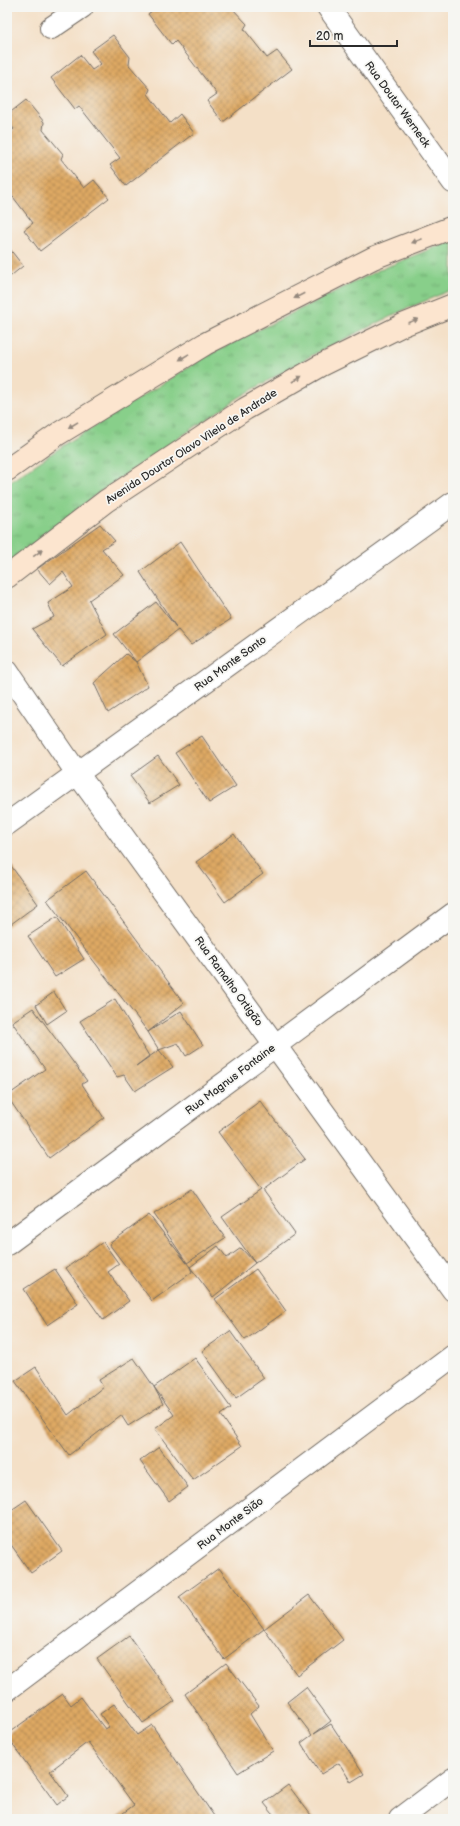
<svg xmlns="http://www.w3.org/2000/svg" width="460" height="1826" font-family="'Balsamiq Sans',sans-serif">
<defs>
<pattern id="grass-tufts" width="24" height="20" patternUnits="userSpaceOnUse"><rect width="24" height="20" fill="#88cf8a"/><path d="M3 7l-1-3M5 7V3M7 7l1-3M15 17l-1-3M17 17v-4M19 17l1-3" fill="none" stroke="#6fa871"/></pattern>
<pattern id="building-cross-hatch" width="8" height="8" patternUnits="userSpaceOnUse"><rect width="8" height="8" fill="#dea964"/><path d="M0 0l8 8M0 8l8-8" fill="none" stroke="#b48a53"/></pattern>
</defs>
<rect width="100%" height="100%" fill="#f6f6f2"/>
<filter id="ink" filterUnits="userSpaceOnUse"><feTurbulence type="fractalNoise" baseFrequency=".025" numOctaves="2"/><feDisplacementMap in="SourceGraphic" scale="8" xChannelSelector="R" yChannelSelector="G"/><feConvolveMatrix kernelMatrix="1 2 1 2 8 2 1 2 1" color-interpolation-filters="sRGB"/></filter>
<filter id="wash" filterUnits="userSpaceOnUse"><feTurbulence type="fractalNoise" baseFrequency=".012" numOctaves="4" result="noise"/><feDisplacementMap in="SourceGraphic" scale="16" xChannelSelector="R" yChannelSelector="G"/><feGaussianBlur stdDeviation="0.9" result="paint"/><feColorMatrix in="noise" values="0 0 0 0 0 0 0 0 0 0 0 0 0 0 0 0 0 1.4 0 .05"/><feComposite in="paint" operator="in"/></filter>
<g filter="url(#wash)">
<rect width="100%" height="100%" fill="#f4e0c7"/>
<path fill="url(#grass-tufts)" stroke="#5a7d5a" d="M 453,240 L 453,289 L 404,310 L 316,353 L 238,398 L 99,492 L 7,567 L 7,484 L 64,445 L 210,354 L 379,270 Z"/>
<g id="blocks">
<path fill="url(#building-cross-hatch)" d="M 157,7 L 231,7 L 247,24 L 244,29 L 267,58 L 277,51 L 292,69 L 223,122 L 207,101 L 217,94 L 176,41 L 172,45 L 148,14 Z
M 113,35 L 130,57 L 129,65 L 150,89 L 148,94 L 170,123 L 180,114 L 194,133 L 126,186 L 110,165 L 120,158 L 79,106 L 75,109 L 51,78 L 80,55 L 92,70 L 101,64 L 91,51 Z
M 26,100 L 44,122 L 43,130 L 63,154 L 61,159 L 84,188 L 94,180 L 109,198 L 40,251 L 24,230 L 33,223 L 7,189 L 7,135 L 14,129 L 7,120 L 7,115 Z
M 9,248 L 23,266 L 7,279 L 7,249 Z
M 100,524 L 115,541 L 102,549 L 124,575 L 89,600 L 107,634 L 62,666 L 32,629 L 54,617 L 48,603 L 73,587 L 63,572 L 50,584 L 37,569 Z
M 180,542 L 231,619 L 191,645 L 178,630 L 136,662 L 114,634 L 156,602 L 176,627 L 140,572 Z
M 126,654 L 136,662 L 148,686 L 108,713 L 94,683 Z
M 202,736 L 236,786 L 209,803 L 175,753 Z
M 158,756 L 179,785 L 150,803 L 130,776 Z
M 234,834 L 263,874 L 225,902 L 196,862 Z
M 7,860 L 38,904 L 7,927 Z
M 86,871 L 184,1003 L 148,1032 L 47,900 Z
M 57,917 L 84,959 L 55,977 L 28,936 Z
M 54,992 L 66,1011 L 47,1024 L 36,1005 Z
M 115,999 L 149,1056 L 136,1066 L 159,1050 L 173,1067 L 135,1091 L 124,1075 L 117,1077 L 80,1021 Z
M 33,1008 L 87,1081 L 82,1084 L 104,1118 L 49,1158 L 7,1096 L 45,1069 L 12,1022 Z
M 181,1011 L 203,1045 L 186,1056 L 178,1043 L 159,1050 L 148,1032 Z
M 260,1101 L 305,1159 L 263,1190 L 295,1234 L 255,1263 L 222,1217 L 261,1190 L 218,1132 Z
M 192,1189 L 225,1238 L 187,1263 L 154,1214 Z
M 149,1215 L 190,1267 L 192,1272 L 152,1301 L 109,1244 Z
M 103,1242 L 119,1264 L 108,1272 L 129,1301 L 103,1320 L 66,1268 Z
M 218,1246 L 227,1258 L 241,1248 L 255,1263 L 213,1297 L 190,1267 Z
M 55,1269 L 78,1304 L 47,1325 L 24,1289 Z
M 256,1269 L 286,1311 L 245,1340 L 215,1299 Z
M 230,1331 L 264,1378 L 236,1398 L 202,1351 Z
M 134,1358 L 154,1387 L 163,1404 L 128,1426 L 121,1415 L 69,1455 L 15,1381 L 36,1367 L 68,1415 L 103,1387 L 99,1380 Z
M 195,1358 L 231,1408 L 221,1415 L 242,1446 L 193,1480 L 155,1429 L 174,1415 L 154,1387 Z
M 159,1447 L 188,1487 L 169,1501 L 140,1461 Z
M 26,1500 L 62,1551 L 31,1573 L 7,1539 L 7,1513 Z
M 219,1568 L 264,1629 L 224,1659 L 179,1597 Z
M 309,1595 L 343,1640 L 297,1675 L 264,1629 Z
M 129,1636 L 175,1701 L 143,1723 L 97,1659 Z
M 226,1663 L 259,1706 L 250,1714 L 273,1751 L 238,1773 L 185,1694 Z
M 306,1687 L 331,1721 L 314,1734 L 331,1724 L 364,1774 L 351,1782 L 339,1763 L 321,1774 L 301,1743 L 312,1735 L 287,1702 Z
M 63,1694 L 71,1705 L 81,1697 L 105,1729 L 109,1727 L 100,1714 L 114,1704 L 137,1735 L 152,1725 L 216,1819 L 115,1819 L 134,1805 L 88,1742 L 50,1771 L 68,1796 L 57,1805 L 7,1737 L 7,1734 Z
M 288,1785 L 314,1819 L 277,1819 L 264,1803 Z"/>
</g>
</g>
<g filter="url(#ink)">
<use href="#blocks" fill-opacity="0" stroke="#716a62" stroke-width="1"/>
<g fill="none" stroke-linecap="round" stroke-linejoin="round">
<defs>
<path id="minor" d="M 328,7 L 453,182
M 51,28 L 82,7
M 7,671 L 77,773 L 453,1290
M 7,824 L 453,503
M 7,1244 L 453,914
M 7,1690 L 453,1356
M 400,1819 L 453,1779"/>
<path id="secondary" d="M 7,470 L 58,434 L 205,344 L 373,258 L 453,227
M 7,577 L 106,501 L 245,409 L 320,366 L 403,325 L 453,305"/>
</defs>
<use href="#minor" stroke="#716a62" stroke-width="24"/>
<use href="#secondary" stroke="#716a62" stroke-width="24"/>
<use href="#minor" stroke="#fff" stroke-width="22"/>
<use href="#secondary" stroke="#fce5cf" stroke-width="22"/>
</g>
<defs><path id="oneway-solid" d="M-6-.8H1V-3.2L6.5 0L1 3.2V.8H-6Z"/></defs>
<g fill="#94887d">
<use href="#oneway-solid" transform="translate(417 241) rotate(159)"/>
<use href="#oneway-solid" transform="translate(299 296) rotate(153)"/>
<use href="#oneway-solid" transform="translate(413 321) rotate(-22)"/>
<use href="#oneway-solid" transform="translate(184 357) rotate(148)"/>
<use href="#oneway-solid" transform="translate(297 379) rotate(-30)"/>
<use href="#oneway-solid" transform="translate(73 425) rotate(148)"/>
<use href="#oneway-solid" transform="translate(38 553) rotate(-37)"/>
</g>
</g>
<g text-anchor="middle" stroke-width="3.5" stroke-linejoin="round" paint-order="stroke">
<g font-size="11" fill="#2b2b2b" stroke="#f6f6f2">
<text transform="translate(398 104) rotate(54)" y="4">Rua Doutor Werneck</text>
<text transform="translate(191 446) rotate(-33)" y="4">Avenida Dourtor Olavo Vilela de Andrade</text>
<text transform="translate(230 663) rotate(-36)" y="4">Rua Monte Santo</text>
<text transform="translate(229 981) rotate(54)" y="4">Rua Ramalho Ortigão</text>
<text transform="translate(230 1079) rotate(-37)" y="4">Rua Magnus Fontaine</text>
<text transform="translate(230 1523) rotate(-37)" y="4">Rua Monte Sião</text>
</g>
</g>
<rect width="460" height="1826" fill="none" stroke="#f6f6f2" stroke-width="24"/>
<path d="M310 40v6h87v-6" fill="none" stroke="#2b2b2b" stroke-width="2"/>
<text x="316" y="40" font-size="12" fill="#2b2b2b" stroke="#f6f6f2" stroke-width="3" paint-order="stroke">20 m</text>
</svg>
